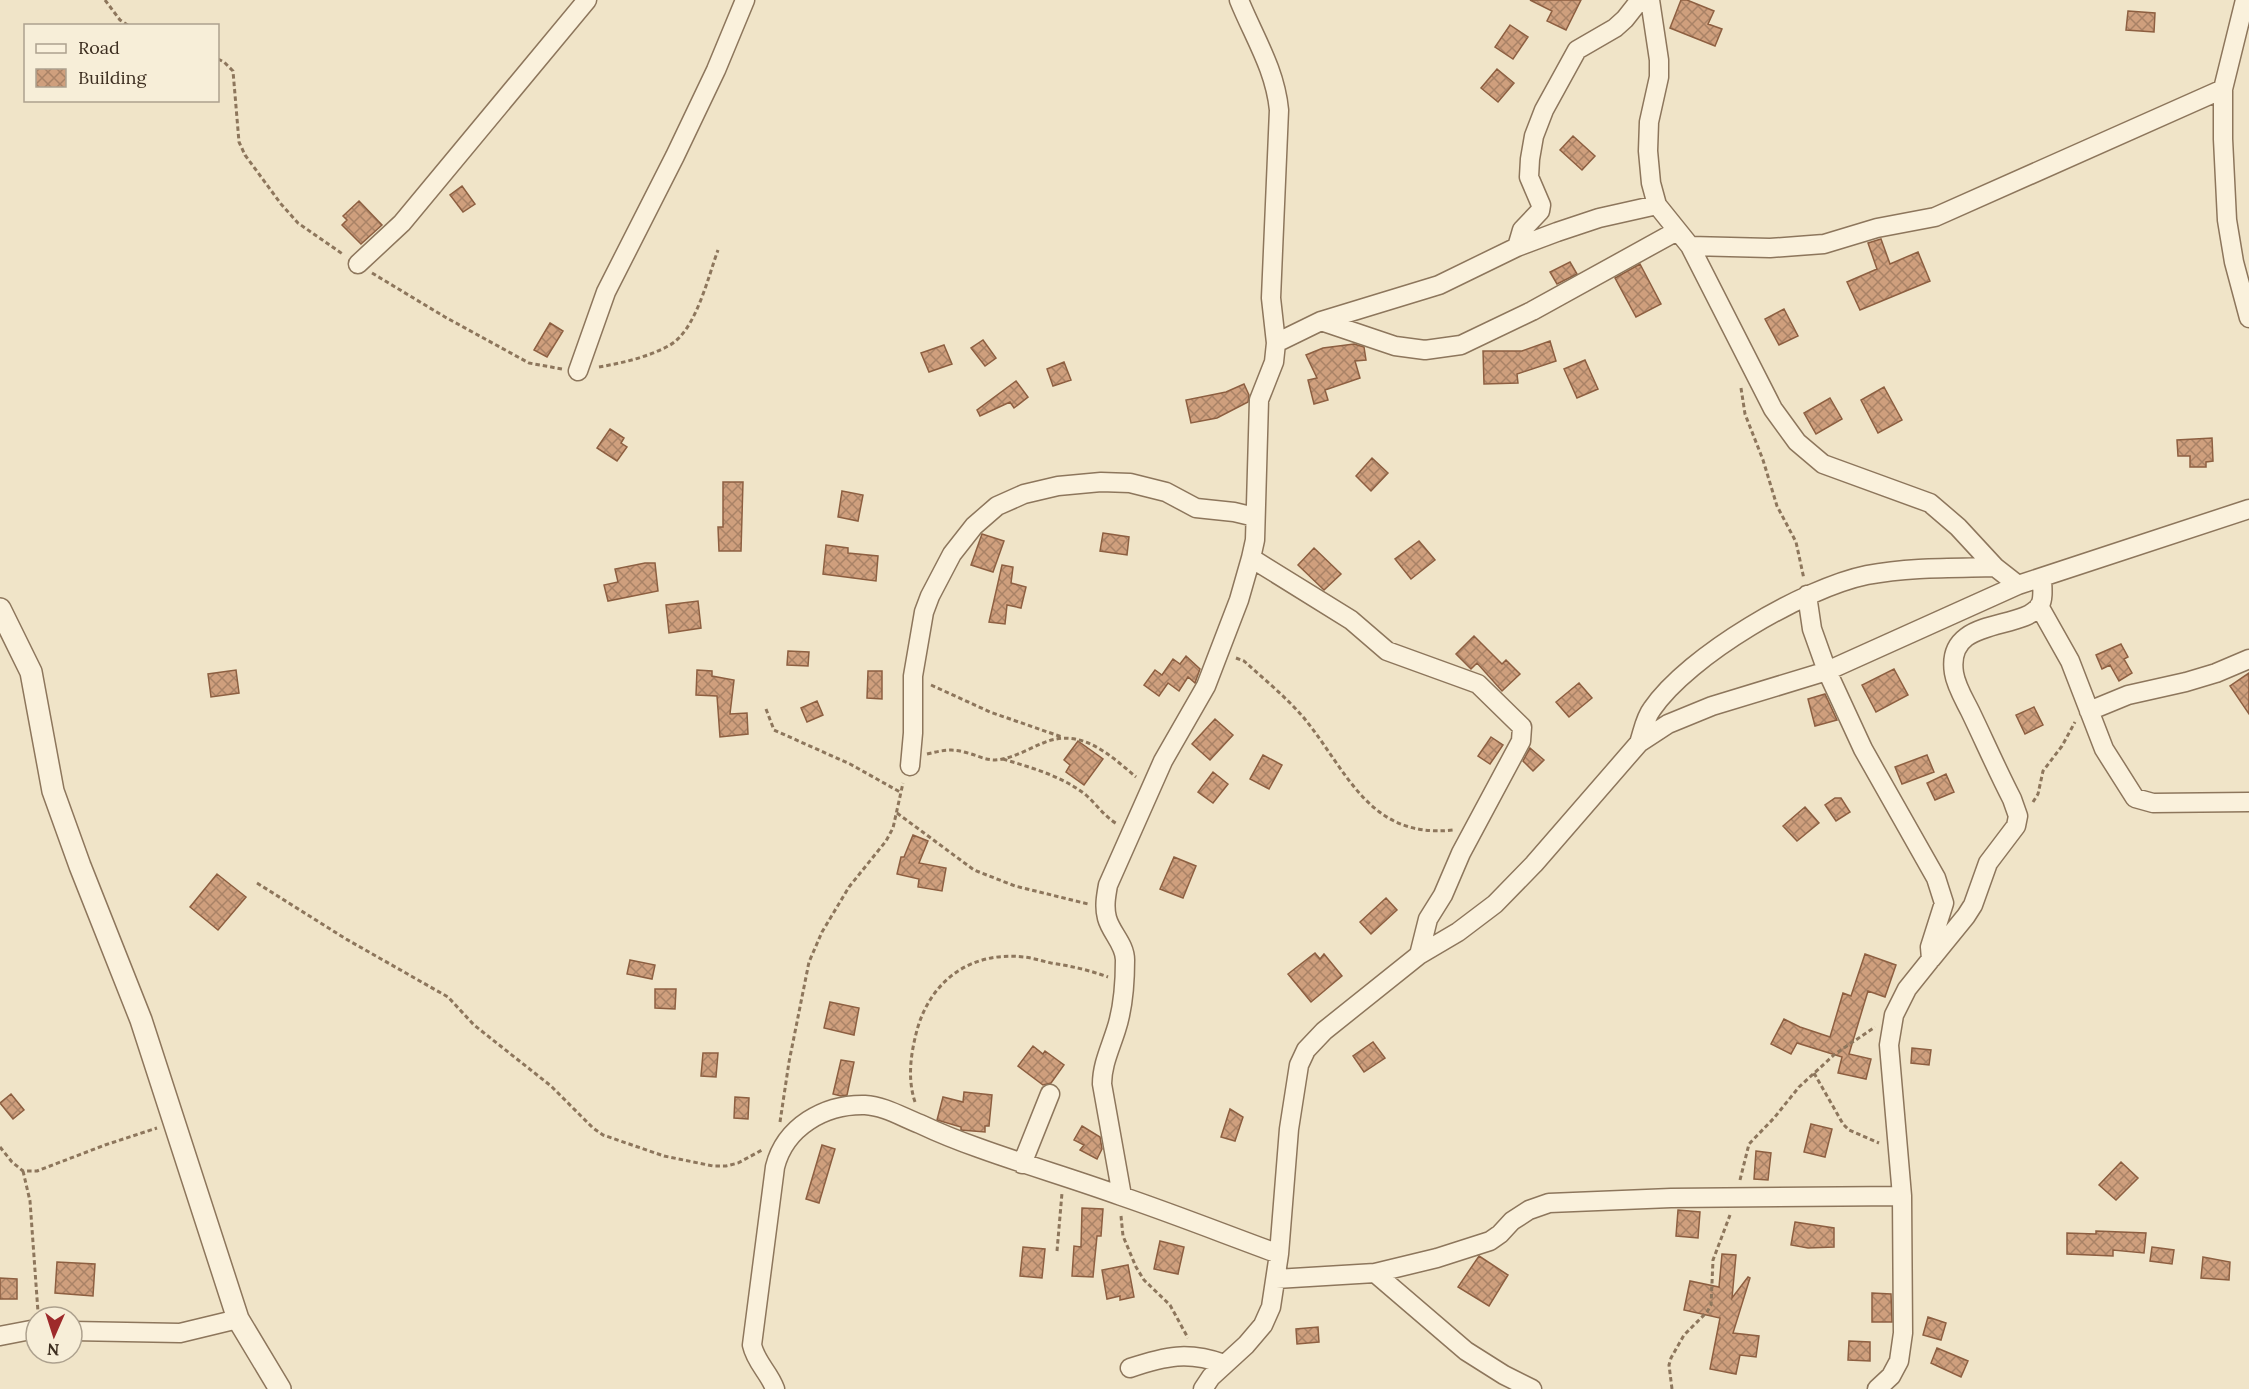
<svg xmlns="http://www.w3.org/2000/svg" width="2249" height="1389" font-family="Lora,serif">
<defs>
<pattern id="building-cross-hatch" width="8" height="8" patternUnits="userSpaceOnUse" patternTransform="scale(1.5)"><rect width="8" height="8" fill="#cf9f7d"/><path d="M0 0l8 8M0 8l8-8" fill="none" stroke="#a98266"/></pattern>
</defs>
<rect width="100%" height="100%" fill="#f0e4c8"/>
<path fill="url(#building-cross-hatch)" stroke="#8d5f41" stroke-width="1.5" d="M 1530,0 L 1581,0 L 1566,30 L 1547,21 L 1552,11 Z
M 1681,0 L 1687,0 L 1714,11 L 1708,24 L 1722,29 L 1715,46 L 1670,28 Z
M 2128,11 L 2155,13 L 2154,32 L 2126,30 Z
M 1510,25 L 1528,37 L 1513,59 L 1495,47 Z
M 1497,69 L 1514,83 L 1498,102 L 1481,88 Z
M 1573,136 L 1595,156 L 1582,170 L 1560,150 Z
M 462,186 L 475,204 L 463,212 L 450,195 Z
M 359,201 L 382,225 L 361,244 L 342,225 L 347,220 L 343,216 Z
M 1881,239 L 1890,264 L 1918,252 L 1930,281 L 1860,310 L 1847,282 L 1877,269 L 1868,243 Z
M 1570,262 L 1577,274 L 1557,284 L 1550,272 Z
M 1640,264 L 1661,304 L 1636,317 L 1615,278 Z
M 1784,309 L 1798,336 L 1779,345 L 1765,319 Z
M 550,323 L 563,331 L 547,357 L 534,350 Z
M 983,340 L 996,358 L 985,366 L 971,348 Z
M 1550,341 L 1556,361 L 1517,374 L 1518,383 L 1484,384 L 1483,351 L 1522,351 Z
M 1354,344 L 1364,347 L 1366,360 L 1355,361 L 1360,378 L 1325,390 L 1328,400 L 1314,404 L 1308,380 L 1317,378 L 1306,355 L 1323,348 Z
M 944,345 L 952,364 L 929,372 L 921,353 Z
M 1585,360 L 1598,389 L 1577,398 L 1564,369 Z
M 1064,362 L 1071,380 L 1053,386 L 1047,369 Z
M 1016,381 L 1028,397 L 1014,408 L 1010,402 L 980,416 L 977,410 Z
M 1244,384 L 1249,395 L 1248,402 L 1217,418 L 1191,423 L 1186,400 L 1226,392 Z
M 1884,387 L 1902,420 L 1878,433 L 1861,400 Z
M 1830,398 L 1842,419 L 1816,434 L 1804,413 Z
M 610,429 L 624,438 L 621,443 L 627,447 L 617,461 L 597,448 Z
M 2212,438 L 2213,461 L 2206,462 L 2206,467 L 2190,467 L 2190,456 L 2178,456 L 2177,440 Z
M 1372,458 L 1388,473 L 1371,491 L 1356,476 Z
M 723,482 L 743,482 L 741,551 L 719,551 L 718,527 L 723,527 Z
M 842,491 L 863,495 L 858,521 L 838,517 Z
M 1103,533 L 1129,537 L 1127,555 L 1100,551 Z
M 982,534 L 1004,541 L 993,572 L 971,565 Z
M 1419,541 L 1435,560 L 1411,579 L 1395,559 Z
M 826,545 L 848,548 L 848,553 L 878,556 L 876,581 L 823,574 Z
M 1314,548 L 1341,574 L 1324,590 L 1298,565 Z
M 645,563 L 655,563 L 658,591 L 608,601 L 604,585 L 618,582 L 615,569 Z
M 1002,565 L 1013,567 L 1011,583 L 1026,587 L 1021,608 L 1007,605 L 1005,624 L 989,622 Z
M 698,601 L 701,628 L 669,633 L 666,605 Z
M 1474,636 L 1502,664 L 1506,660 L 1520,674 L 1502,691 L 1477,663 L 1471,669 L 1456,654 Z
M 2121,644 L 2128,657 L 2124,659 L 2132,673 L 2119,681 L 2110,665 L 2102,669 L 2096,655 Z
M 788,651 L 809,652 L 808,666 L 787,665 Z
M 1186,656 L 1200,669 L 1195,683 L 1188,677 L 1179,691 L 1168,683 L 1159,696 L 1144,685 L 1155,670 L 1162,675 L 1173,659 L 1180,664 Z
M 1894,669 L 1908,695 L 1876,712 L 1862,685 Z
M 236,670 L 239,693 L 211,697 L 208,674 Z
M 697,670 L 712,671 L 712,676 L 734,680 L 730,714 L 747,713 L 748,734 L 720,737 L 717,696 L 696,695 Z
M 868,671 L 882,671 L 882,699 L 867,698 Z
M 2249,673 L 2249,714 L 2230,686 Z
M 1579,683 L 1592,698 L 1569,717 L 1556,702 Z
M 1825,694 L 1837,720 L 1815,726 L 1808,699 Z
M 817,701 L 823,715 L 807,722 L 801,708 Z
M 2034,707 L 2043,725 L 2025,734 L 2016,715 Z
M 1215,719 L 1233,735 L 1210,760 L 1192,744 Z
M 1491,737 L 1503,745 L 1490,764 L 1478,756 Z
M 1078,741 L 1103,759 L 1084,785 L 1066,772 L 1070,765 L 1064,760 Z
M 1530,748 L 1544,760 L 1533,771 L 1523,761 Z
M 1263,755 L 1282,765 L 1269,789 L 1250,779 Z
M 1927,755 L 1934,772 L 1902,784 L 1895,767 Z
M 1213,772 L 1228,784 L 1213,803 L 1198,792 Z
M 1946,774 L 1954,792 L 1935,800 L 1927,783 Z
M 1835,798 L 1841,798 L 1850,812 L 1836,821 L 1825,805 Z
M 1805,807 L 1819,823 L 1797,841 L 1783,826 Z
M 913,835 L 928,841 L 919,863 L 946,868 L 942,891 L 918,887 L 919,879 L 897,874 L 901,857 L 904,857 Z
M 1174,857 L 1196,866 L 1183,898 L 1160,889 Z
M 217,874 L 246,897 L 218,930 L 190,907 Z
M 1386,898 L 1397,910 L 1371,934 L 1360,922 Z
M 1315,953 L 1320,959 L 1324,954 L 1342,976 L 1311,1002 L 1288,974 Z
M 1865,954 L 1896,965 L 1885,997 L 1868,991 L 1849,1054 L 1871,1059 L 1866,1079 L 1838,1073 L 1842,1057 L 1797,1043 L 1791,1054 L 1771,1044 L 1784,1019 L 1800,1027 L 1830,1037 L 1843,993 L 1851,996 Z
M 630,960 L 655,965 L 652,979 L 627,974 Z
M 655,989 L 676,989 L 675,1009 L 655,1008 Z
M 830,1002 L 859,1008 L 854,1035 L 824,1028 Z
M 1373,1042 L 1385,1058 L 1364,1072 L 1353,1056 Z
M 1033,1046 L 1043,1054 L 1045,1051 L 1064,1065 L 1051,1083 L 1043,1085 L 1018,1066 Z
M 1912,1048 L 1931,1050 L 1929,1065 L 1911,1063 Z
M 703,1053 L 718,1053 L 716,1077 L 701,1076 Z
M 841,1060 L 854,1062 L 847,1095 L 841,1096 L 833,1094 Z
M 964,1092 L 992,1095 L 989,1126 L 985,1126 L 985,1132 L 961,1130 L 961,1127 L 937,1120 L 943,1097 L 963,1102 Z
M 11,1094 L 24,1110 L 13,1119 L 0,1103 Z
M 735,1097 L 749,1098 L 748,1119 L 734,1118 Z
M 1230,1109 L 1243,1117 L 1235,1141 L 1221,1137 Z
M 1811,1124 L 1832,1129 L 1825,1157 L 1804,1152 Z
M 1082,1126 L 1100,1137 L 1102,1149 L 1097,1159 L 1080,1150 L 1084,1145 L 1074,1140 Z
M 822,1145 L 835,1149 L 819,1203 L 806,1199 Z
M 1756,1151 L 1771,1153 L 1768,1180 L 1754,1179 Z
M 2121,1162 L 2138,1178 L 2116,1200 L 2099,1185 Z
M 1082,1208 L 1103,1209 L 1101,1236 L 1097,1236 L 1093,1277 L 1072,1276 L 1074,1246 L 1081,1247 Z
M 1678,1210 L 1700,1212 L 1698,1238 L 1676,1236 Z
M 1795,1222 L 1834,1228 L 1834,1247 L 1808,1248 L 1791,1245 Z
M 2096,1231 L 2146,1233 L 2144,1253 L 2113,1250 L 2113,1256 L 2067,1254 L 2067,1233 L 2096,1234 Z
M 1160,1241 L 1184,1247 L 1178,1274 L 1154,1269 Z
M 1023,1247 L 1045,1249 L 1042,1278 L 1020,1276 Z
M 2152,1247 L 2174,1250 L 2172,1264 L 2150,1261 Z
M 1722,1254 L 1736,1255 L 1732,1298 L 1748,1277 L 1750,1278 L 1733,1333 L 1759,1336 L 1756,1357 L 1740,1355 L 1736,1374 L 1710,1369 L 1720,1318 L 1684,1310 L 1690,1281 L 1719,1287 Z
M 1479,1256 L 1508,1275 L 1489,1306 L 1458,1287 Z
M 2203,1257 L 2230,1262 L 2229,1280 L 2201,1278 Z
M 57,1262 L 95,1264 L 93,1296 L 55,1293 Z
M 1128,1265 L 1134,1297 L 1120,1300 L 1120,1296 L 1107,1299 L 1102,1270 Z
M 0,1278 L 17,1279 L 17,1299 L 0,1299 Z
M 1872,1293 L 1891,1294 L 1892,1322 L 1872,1322 Z
M 1928,1317 L 1946,1323 L 1941,1340 L 1923,1335 Z
M 1318,1327 L 1319,1342 L 1297,1344 L 1296,1329 Z
M 1849,1341 L 1870,1342 L 1870,1361 L 1848,1360 Z
M 1937,1348 L 1968,1361 L 1961,1377 L 1931,1363 Z"/>
<g fill="none" stroke-linecap="round" stroke-linejoin="round">
<defs>
<path id="minor" d="M 1650,0 L 1659,60 L 1659,77 L 1649,122 L 1648,151 L 1651,183 L 1657,205 L 1690,246 L 1773,409 L 1797,442 L 1823,464 L 1930,503 L 1958,527 L 1995,567 L 2018,585
M 2245,0 L 2223,89 L 2223,139 L 2227,220 L 2234,262 L 2249,318
M 1690,246 L 1770,248 L 1824,244 L 1877,228 L 1935,217 L 2223,89
M 1517,247 L 1522,230 L 1540,211 L 1541,205 L 1529,177 L 1530,159 L 1534,136 L 1544,110 L 1577,50 L 1615,28 L 1625,19 L 1640,0
M 358,264 L 402,223 L 587,0
M 1321,321 L 1395,346 L 1425,350 L 1461,345 L 1532,311 L 1677,231
M 1276,343 L 1321,321 L 1439,285 L 1517,247 L 1557,232 L 1599,218 L 1657,205
M 578,371 L 606,292 L 675,156 L 716,70 L 745,0
M 1251,558 L 1351,620 L 1387,651 L 1478,684 L 1522,727 L 1521,741 L 1461,853 L 1443,895 L 1428,919 L 1419,955
M 1807,595 L 1812,629 L 1827,671 L 1863,749 L 1936,878 L 1944,903 L 1930,947 L 1931,959 L 1907,989 L 1894,1015 L 1889,1045 L 1902,1196 L 1903,1333 L 1899,1361 L 1891,1376 L 1877,1389
M 2039,606 L 2070,661 L 2104,749 L 2135,798 L 2153,803 L 2249,802
M 2089,711 L 2128,695 L 2186,682 L 2216,673 L 2249,659
M 1639,743 C 1643,731 1645,718 1652,709 C 1689,655 1804,588 1867,575 C 1909,567 1952,568 1995,567
M 910,766 L 913,733 L 913,676 L 924,612 L 930,596 L 952,554 L 974,526 L 997,506 L 1024,494 L 1058,486 L 1101,482 L 1130,483 L 1166,492 L 1196,508 L 1234,512 L 1255,517
M 1931,959 L 1966,916 L 1973,905 L 1988,863 L 2016,826 L 2018,816 L 2012,799 C 1997,770 1984,740 1970,711 C 1964,699 1956,686 1954,673 C 1945,615 2023,632 2040,605 C 2044,598 2042,585 2042,577
M 1022,1164 L 1050,1094
M 1122,1196 L 1102,1084 C 1102,1065 1110,1049 1116,1030 C 1123,1009 1125,983 1125,960 C 1125,944 1111,933 1107,918 C 1104,907 1106,896 1108,885 L 1163,761 L 1206,686 L 1239,600 L 1251,558 L 1255,540 L 1259,400 L 1274,362 L 1276,343 L 1271,298 L 1279,110 C 1275,69 1254,37 1239,0
M 1375,1273 L 1466,1351 L 1504,1375 L 1532,1389
M 1276,1279 L 1375,1273 L 1437,1258 L 1490,1241 L 1500,1234 L 1512,1221 L 1529,1210 L 1549,1203 L 1671,1198 L 1902,1196
M 72,1331 L 180,1333 L 238,1319
M 0,1336 L 36,1329
M 1130,1368 C 1166,1356 1188,1351 1224,1364
M 775,1389 C 769,1372 756,1363 752,1345 L 775,1167 C 785,1127 824,1104 865,1105 C 884,1106 902,1117 920,1124 C 939,1133 959,1141 979,1148 C 1026,1165 1074,1179 1121,1196 C 1174,1214 1227,1235 1279,1254
M 1203,1389 L 1211,1377 L 1246,1345 L 1263,1325 L 1271,1307 L 1279,1254 L 1289,1129 L 1299,1065 L 1306,1050 L 1324,1031 L 1419,955 L 1458,932 L 1495,904 L 1534,864 L 1639,743 L 1668,724 L 1712,706 L 1827,671 L 2018,585 L 2249,509"/>
<path id="tertiary" d="M 0,609 L 31,672 L 53,791 L 80,866 L 141,1020 L 238,1319 L 280,1389"/>
</defs>
<use href="#minor" stroke="#8d765c" stroke-width="21"/>
<use href="#tertiary" stroke="#8d765c" stroke-width="24"/>
<path stroke="#8d765c" stroke-width="3" stroke-dasharray="4.5 3" stroke-linecap="butt" d="M 105,0 L 120,20 L 129,26
M 218,59 L 224,62 L 233,71 L 239,142 L 245,155 L 281,204 L 298,223 L 344,255
M 372,273 L 445,317 L 529,363 L 562,369
M 599,367 C 622,363 649,357 670,345 C 696,330 708,277 718,250
M 1741,388 L 1745,414 L 1763,460 L 1777,506 L 1796,542 L 1804,579
M 1236,658 L 1244,661 C 1264,679 1287,698 1304,718 C 1348,772 1369,839 1453,830
M 931,685 L 990,712 L 1062,737
M 766,709 L 774,730 L 850,764 L 900,792
M 927,754 C 940,751 951,748 964,752 C 974,754 984,760 995,760 C 1012,759 1028,749 1043,743 C 1080,727 1109,754 1136,777
M 1003,759 C 1032,768 1062,776 1086,795 C 1097,805 1104,816 1117,824
M 2033,802 L 2038,794 L 2043,771 L 2062,746 L 2075,722
M 897,813 L 974,870 L 1015,886 L 1088,904
M 257,883 L 346,939 L 448,997 L 474,1025 L 551,1086 L 593,1128 L 603,1135 L 664,1156 L 713,1166 L 726,1166 L 738,1163 L 762,1150
M 1814,1073 L 1843,1124 L 1849,1130 L 1879,1143
M 915,1102 C 907,1078 911,1053 917,1030 C 931,980 971,951 1024,957 C 1033,958 1042,961 1051,963 C 1071,966 1089,970 1108,977
M 780,1122 L 789,1062 L 809,962 L 822,932 L 849,887 L 886,841 L 893,828 L 903,783
M 0,1147 L 12,1162 L 23,1171 L 37,1171 L 105,1145 L 157,1128
M 23,1171 L 30,1201 L 38,1312
M 1740,1180 L 1749,1144 L 1774,1118 L 1799,1087 L 1835,1054 L 1875,1027
M 1121,1216 L 1123,1236 L 1136,1267 L 1144,1280 L 1170,1305 L 1188,1338
M 1057,1251 L 1062,1193
M 1672,1389 L 1669,1365 L 1671,1358 L 1684,1335 L 1707,1312 L 1711,1305 L 1713,1260 L 1730,1215"/>
<use href="#minor" stroke="#faf1dc" stroke-width="18"/>
<use href="#tertiary" stroke="#faf1dc" stroke-width="21"/>
</g>
<rect x="24" y="24" width="195" height="78" fill="#f7eed8" stroke="#ada18e" stroke-width="1.5"/>
<rect x="36" y="44" width="30" height="9" fill="#faf1dc" stroke="#ada18e" stroke-width="1.5"/>
<text x="78" y="54" font-size="18" fill="#3d2e20">Road</text>
<rect x="36" y="69" width="30" height="18" fill="url(#building-cross-hatch)" stroke="#ada18e" stroke-width="1.5"/>
<text x="78" y="84" font-size="18" fill="#3d2e20">Building</text>
<g transform="translate(54 1335) rotate(183)"><circle r="28" fill="#f7eed8" stroke="#ada18e" stroke-width="1.5"/>
<path d="M0-4.5L10 22L0 15L-10 22Z" fill="#9e2a2b"/>
<text y="-9" font-size="16" font-weight="bold" text-anchor="middle" fill="#3d2e20">N</text>
</g>
</svg>
